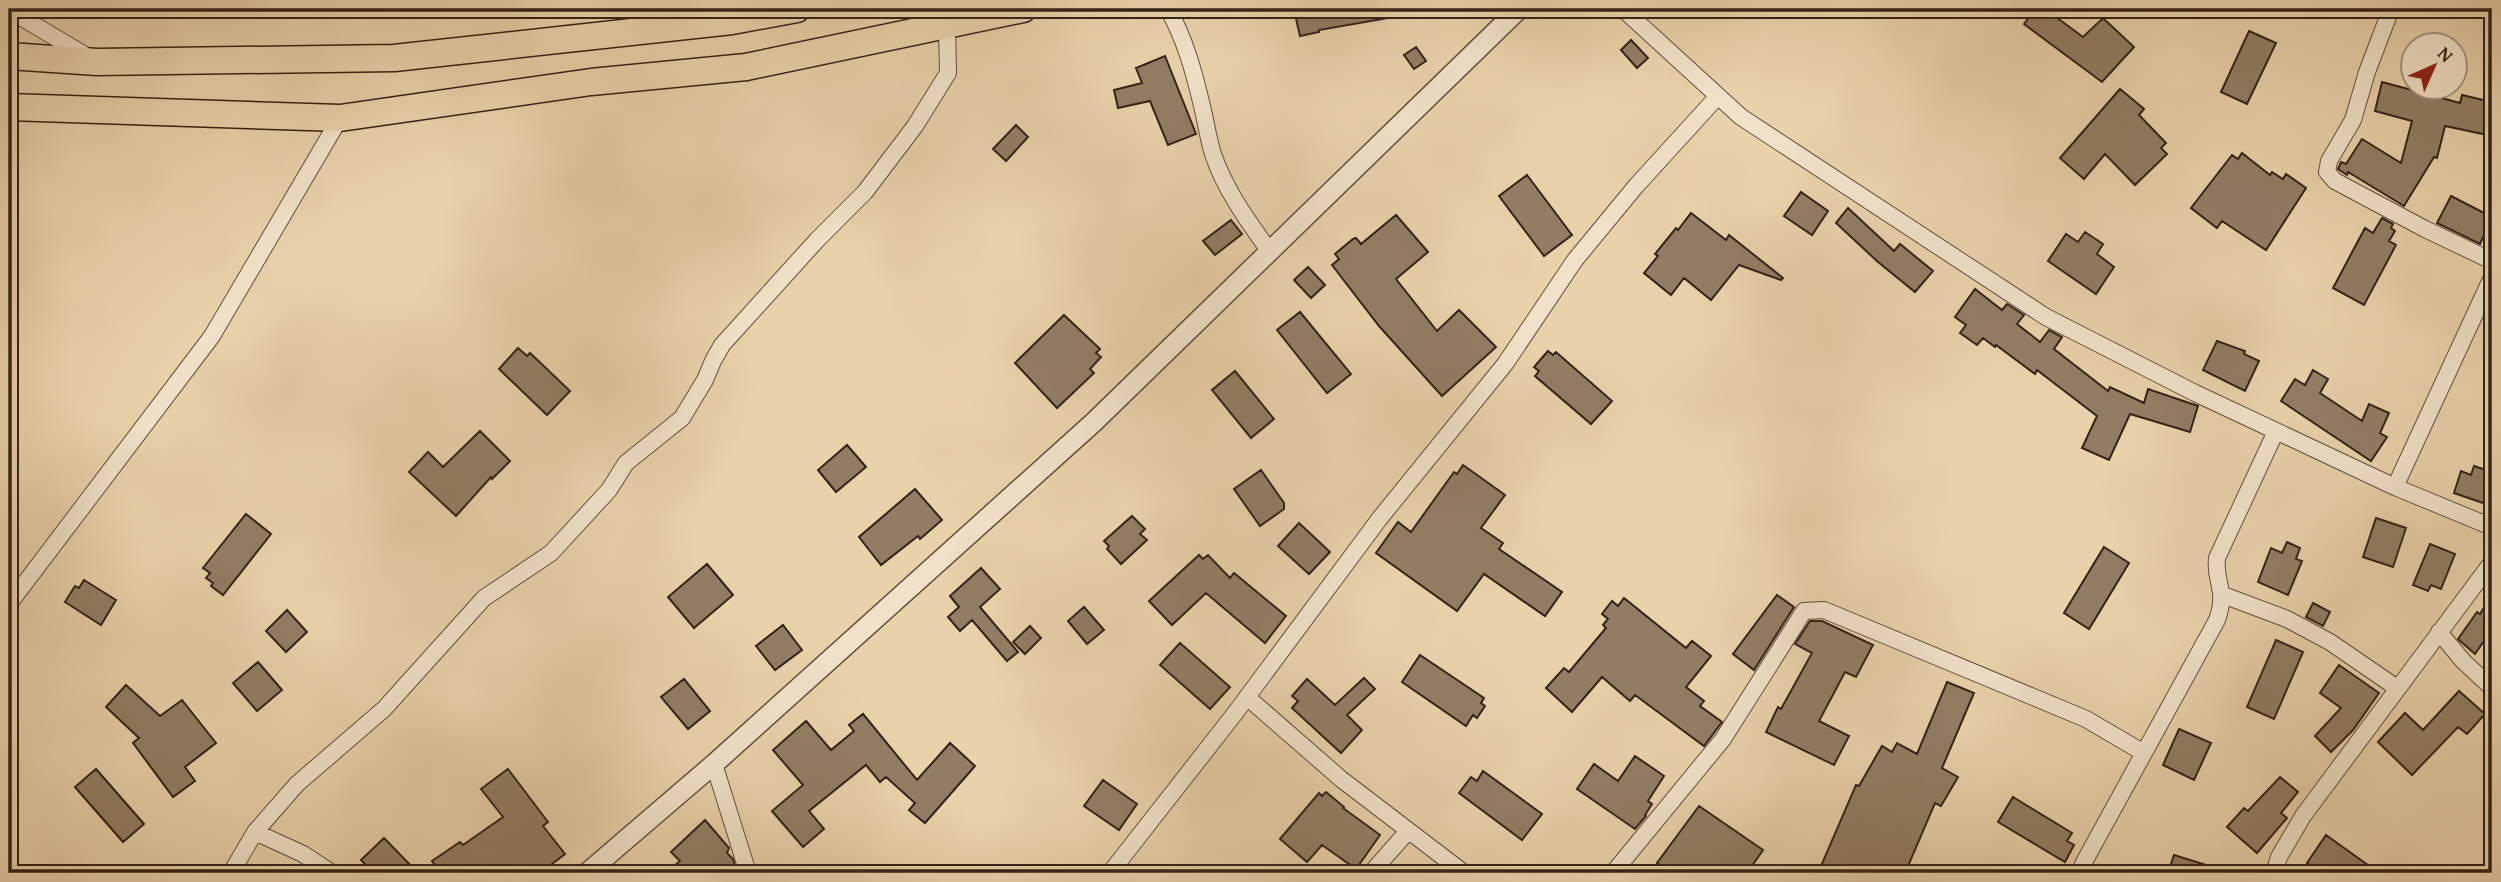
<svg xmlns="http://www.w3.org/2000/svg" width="2501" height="882" font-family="'Gentium Book Plus',serif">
<rect width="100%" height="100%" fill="#e9d1aa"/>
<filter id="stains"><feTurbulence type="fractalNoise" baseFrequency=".00286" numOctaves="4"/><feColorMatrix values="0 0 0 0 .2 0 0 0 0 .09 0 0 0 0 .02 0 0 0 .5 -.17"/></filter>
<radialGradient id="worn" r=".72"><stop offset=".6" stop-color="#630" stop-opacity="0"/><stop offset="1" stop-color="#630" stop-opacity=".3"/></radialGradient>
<path fill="#927d64" stroke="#332219" stroke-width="2" d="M 1337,9 L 1393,9 L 1394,17 L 1319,30 L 1319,32 L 1300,36 L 1295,14 L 1314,10 L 1315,12 Z
M 2035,9 L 2045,9 L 2083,37 L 2103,18 L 2134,47 L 2102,82 L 2024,24 Z
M 2249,31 L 2276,43 L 2247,104 L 2221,92 Z
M 1631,40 L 1648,58 L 1637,68 L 1621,50 Z
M 1416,47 L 1426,61 L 1414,69 L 1404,55 Z
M 1165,56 L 1196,134 L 1168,145 L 1150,101 L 1118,108 L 1114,90 L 1142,83 L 1136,68 Z
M 2382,82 L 2460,103 L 2462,95 L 2492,102 L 2492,136 L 2445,126 L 2437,158 L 2434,157 L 2404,206 L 2348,172 L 2347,175 L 2338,169 L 2341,162 L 2346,164 L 2362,139 L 2401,163 L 2412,121 L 2375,111 Z
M 2120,89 L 2144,109 L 2139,115 L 2166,143 L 2161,148 L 2167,154 L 2135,185 L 2105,154 L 2084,179 L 2060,158 Z
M 1016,125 L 1028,137 L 1006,161 L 993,149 Z
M 2242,153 L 2270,175 L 2272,172 L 2283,179 L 2286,174 L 2306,188 L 2266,250 L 2222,221 L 2217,228 L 2191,208 L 2232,155 L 2238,159 Z
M 1527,175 L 1572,235 L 1544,256 L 1499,196 Z
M 1801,192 L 1828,211 L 1812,235 L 1784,216 Z
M 2451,196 L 2492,217 L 2480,244 L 2437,223 Z
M 1848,208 L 1894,251 L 1900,244 L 1933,271 L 1915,292 L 1878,262 L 1836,223 Z
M 1691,213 L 1726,240 L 1729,235 L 1783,278 L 1781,280 L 1739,265 L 1711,300 L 1684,278 L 1671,295 L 1644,273 L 1658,256 L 1655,254 L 1676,228 L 1678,230 Z
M 1396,215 L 1428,252 L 1396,279 L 1437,331 L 1459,310 L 1496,347 L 1442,396 L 1379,326 L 1332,265 L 1339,259 L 1335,254 L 1353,239 L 1356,238 L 1361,244 Z
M 2382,218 L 2393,224 L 2391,228 L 2395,231 L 2389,241 L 2396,245 L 2364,305 L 2333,288 L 2365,228 L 2373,233 Z
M 1231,220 L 1242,234 L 1215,255 L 1203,241 Z
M 2085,232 L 2103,244 L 2097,254 L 2114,267 L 2096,294 L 2048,261 L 2066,234 L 2078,242 Z
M 1308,267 L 1325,285 L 1311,298 L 1294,280 Z
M 1975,289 L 2002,310 L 2007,304 L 2024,315 L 2017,324 L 2040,342 L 2049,330 L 2062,337 L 2054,349 L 2108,391 L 2110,387 L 2144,403 L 2148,389 L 2198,406 L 2190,432 L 2130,414 L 2109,460 L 2082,448 L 2097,416 L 2037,370 L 2035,374 L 1996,345 L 1995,347 L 1983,338 L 1977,345 L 1960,333 L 1966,325 L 1955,317 Z
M 1300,312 L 1351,374 L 1327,393 L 1277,330 Z
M 1064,315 L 1100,349 L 1096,353 L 1101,357 L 1090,369 L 1094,373 L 1057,408 L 1015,363 Z
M 2217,341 L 2245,351 L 2244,354 L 2259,361 L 2245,391 L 2203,370 Z
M 518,348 L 527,356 L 530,353 L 570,391 L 547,415 L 499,369 Z
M 1548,351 L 1553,355 L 1556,352 L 1612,401 L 1591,424 L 1535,376 L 1539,371 L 1534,367 Z
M 2313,370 L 2328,379 L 2320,393 L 2362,421 L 2369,404 L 2389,413 L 2380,433 L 2387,437 L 2371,461 L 2281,401 L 2295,379 L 2305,385 Z
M 1235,371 L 1274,419 L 1251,438 L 1212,390 Z
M 480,431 L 510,461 L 492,479 L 491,477 L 456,516 L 409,472 L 428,452 L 443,467 Z
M 847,445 L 866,467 L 836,492 L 818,470 Z
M 1463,465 L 1505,495 L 1481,528 L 1503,543 L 1499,549 L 1562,592 L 1545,616 L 1484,574 L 1457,611 L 1376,553 L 1398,522 L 1411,532 L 1454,472 L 1457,474 Z
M 2474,466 L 2492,472 L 2492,506 L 2454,493 L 2461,471 L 2471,475 Z
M 1261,470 L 1284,503 L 1284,509 L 1260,526 L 1234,489 Z
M 915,489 L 942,520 L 920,539 L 918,536 L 881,565 L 859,537 Z
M 246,514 L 271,534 L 223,595 L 211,586 L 213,583 L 206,578 L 210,573 L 203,568 Z
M 1132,516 L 1145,529 L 1140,534 L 1147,540 L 1121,564 L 1107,549 L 1109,546 L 1104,541 Z
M 2376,518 L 2406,528 L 2393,567 L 2363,557 Z
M 1299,523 L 1330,552 L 1309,574 L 1278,546 Z
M 2287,542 L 2300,548 L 2296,559 L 2302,561 L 2288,595 L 2258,582 L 2271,548 L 2282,553 Z
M 2430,544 L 2455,554 L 2441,589 L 2431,585 L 2428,591 L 2413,585 Z
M 2104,547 L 2129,563 L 2089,629 L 2064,613 Z
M 1199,555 L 1203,559 L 1208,555 L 1230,578 L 1234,573 L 1286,616 L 1265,643 L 1206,593 L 1172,625 L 1149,601 Z
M 707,564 L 733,595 L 694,628 L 668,597 Z
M 981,568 L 1000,589 L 980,607 L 1018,652 L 1007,661 L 972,620 L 960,631 L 948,617 L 959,607 L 950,596 Z
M 84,580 L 116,600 L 101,625 L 65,602 L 75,586 L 79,588 Z
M 2492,594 L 2492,629 L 2475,654 L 2458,639 L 2477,612 L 2480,614 Z
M 1777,595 L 1794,607 L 1754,670 L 1733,654 Z
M 1624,598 L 1686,648 L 1692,641 L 1711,656 L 1686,687 L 1704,701 L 1700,706 L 1722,722 L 1704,746 L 1635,695 L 1630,701 L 1602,677 L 1572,712 L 1546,688 L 1564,668 L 1569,672 L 1606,628 L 1603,625 L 1608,619 L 1602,614 L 1612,601 L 1618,606 Z
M 2313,603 L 2330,612 L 2323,626 L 2306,617 Z
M 1084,607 L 1104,630 L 1087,644 L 1068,621 Z
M 287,610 L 307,632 L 286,652 L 266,631 Z
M 1810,621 L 1822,621 L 1873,645 L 1856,677 L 1845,672 L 1819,721 L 1849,736 L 1834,765 L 1766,732 L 1778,707 L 1781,709 L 1812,653 L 1795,644 Z
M 783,625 L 802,650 L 775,670 L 756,646 Z
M 1030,626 L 1041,638 L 1025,654 L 1013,642 Z
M 2276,640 L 2303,652 L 2274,719 L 2247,707 Z
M 1180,643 L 1230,687 L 1210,709 L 1160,665 Z
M 1420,655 L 1484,698 L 1481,703 L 1485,706 L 1477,718 L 1473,715 L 1466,726 L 1402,682 Z
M 258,662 L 282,690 L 257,711 L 233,683 Z
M 2339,665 L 2379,693 L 2353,730 L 2331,752 L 2315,736 L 2341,708 L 2320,693 Z
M 1364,678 L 1375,689 L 1347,715 L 1362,730 L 1341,753 L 1292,708 L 1298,701 L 1292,696 L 1307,679 L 1335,705 Z
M 684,679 L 710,711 L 688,729 L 661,697 Z
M 1947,682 L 1974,693 L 1942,768 L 1958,777 L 1941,806 L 1935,803 L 1905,873 L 1818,873 L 1856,785 L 1859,786 L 1882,746 L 1892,752 L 1897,743 L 1917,754 Z
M 126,685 L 160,716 L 182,700 L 216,743 L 185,767 L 195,781 L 173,797 L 133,743 L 139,738 L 106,707 Z
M 2459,691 L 2485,714 L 2467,734 L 2458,727 L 2412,775 L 2378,742 L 2405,713 L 2423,730 Z
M 863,714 L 917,780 L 950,743 L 975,766 L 925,823 L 909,810 L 915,803 L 886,777 L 880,782 L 866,765 L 809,811 L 824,829 L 803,847 L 772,811 L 803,785 L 773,750 L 806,721 L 831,750 L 854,731 L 849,725 Z
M 2179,729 L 2211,743 L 2194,780 L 2163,765 Z
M 1635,756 L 1664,776 L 1648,801 L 1652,804 L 1645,815 L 1646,816 L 1635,829 L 1577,789 L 1594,764 L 1618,781 Z
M 96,769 L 144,824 L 123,842 L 75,787 Z
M 508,769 L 548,822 L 543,826 L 565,854 L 540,873 L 440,873 L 432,861 L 460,842 L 463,845 L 503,817 L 481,789 Z
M 1483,771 L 1542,814 L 1522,840 L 1459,793 L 1471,777 L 1477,781 Z
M 2280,777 L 2298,792 L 2281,813 L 2287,818 L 2257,853 L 2227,827 L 2244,808 L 2248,811 Z
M 1103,780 L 1137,804 L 1119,830 L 1084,806 Z
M 1326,792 L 1344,807 L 1343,808 L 1380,835 L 1356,869 L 1322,845 L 1307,862 L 1280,839 L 1319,793 L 1322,796 Z
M 2013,797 L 2072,833 L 2067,841 L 2074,845 L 2065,862 L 1998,822 Z
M 1699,806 L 1763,850 L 1747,873 L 1734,873 L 1724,866 L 1720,873 L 1673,873 L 1657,863 Z
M 705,820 L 729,848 L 727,853 L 733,859 L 737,873 L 666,873 L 680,861 L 671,852 Z
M 2326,835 L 2379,873 L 2321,873 L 2307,863 Z
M 384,838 L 418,873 L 373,873 L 361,860 Z
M 2174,855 L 2222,870 L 2221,873 L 2168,873 Z"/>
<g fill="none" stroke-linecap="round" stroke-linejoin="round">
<defs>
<path id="minor" d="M 1168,9 C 1185,39 1194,72 1202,106 C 1206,122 1208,138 1213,154 C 1225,190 1248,221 1270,252
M 1623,9 L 1741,117 L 2046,317 L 2195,393 L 2395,487 L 2492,527
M 2391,9 L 2367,72 L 2353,120 L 2329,161 L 2327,172 L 2335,181 L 2425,229 L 2492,261
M 9,10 L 88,57
M 2395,487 L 2492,277
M 2223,595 L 2287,619 L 2330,642 L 2397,688
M 9,604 L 212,336 L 340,118
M 2439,632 L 2463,661 L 2492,688
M 1247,697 L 1341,779 L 1464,873
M 714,764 L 748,873
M 255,832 L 303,854 L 332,873
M 2083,864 L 2217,620 C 2228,589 2214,583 2217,558 L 2276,431
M 231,873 L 255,832 L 297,784 L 384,709 L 484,598 L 551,553 L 609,490 L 626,463 L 682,418 L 705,380 L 713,361 L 722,345 L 817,240 L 865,192 L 915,126 L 948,73 L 947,26
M 1110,873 L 1236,712 L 1380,518 L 1505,364 L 1575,260 L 1636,186 L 1718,96
M 1371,873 L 1408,831
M 1613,873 L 1723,739 L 1804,611 L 1824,610 L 2086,719 L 2144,753
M 2274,873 L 2279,857 L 2303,816 L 2492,562"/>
<path id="tertiary" d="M 587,873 L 714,764 L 1094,422 L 1519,9"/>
<path id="trunk" d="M 9,56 L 97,62 L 394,58 L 732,21 L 797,9
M 9,107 L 340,118 L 591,82 L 746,67 L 1023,9"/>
</defs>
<use href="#minor" stroke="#604e3d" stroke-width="18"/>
<use href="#tertiary" stroke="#604e3d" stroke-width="22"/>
<use href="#trunk" stroke="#332219" stroke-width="29"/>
<use href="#minor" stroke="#f1e1c8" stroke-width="16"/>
<use href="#tertiary" stroke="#f1e1c8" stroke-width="19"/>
<use href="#trunk" stroke="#e9d1aa" stroke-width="26"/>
</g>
<rect width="2501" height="882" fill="none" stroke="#e9d1aa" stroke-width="35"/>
<rect x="10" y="10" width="2480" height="861" fill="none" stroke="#332219" stroke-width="3.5"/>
<rect x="18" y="18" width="2466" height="847" fill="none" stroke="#332219" stroke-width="2"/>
<g transform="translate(2434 66) rotate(45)"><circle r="33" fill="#f1e1c8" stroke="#a59582" stroke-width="2"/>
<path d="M0-5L12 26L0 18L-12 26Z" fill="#8f2418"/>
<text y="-10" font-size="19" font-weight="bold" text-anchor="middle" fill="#332219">N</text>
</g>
<rect width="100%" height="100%" filter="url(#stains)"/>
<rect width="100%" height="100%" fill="url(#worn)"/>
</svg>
